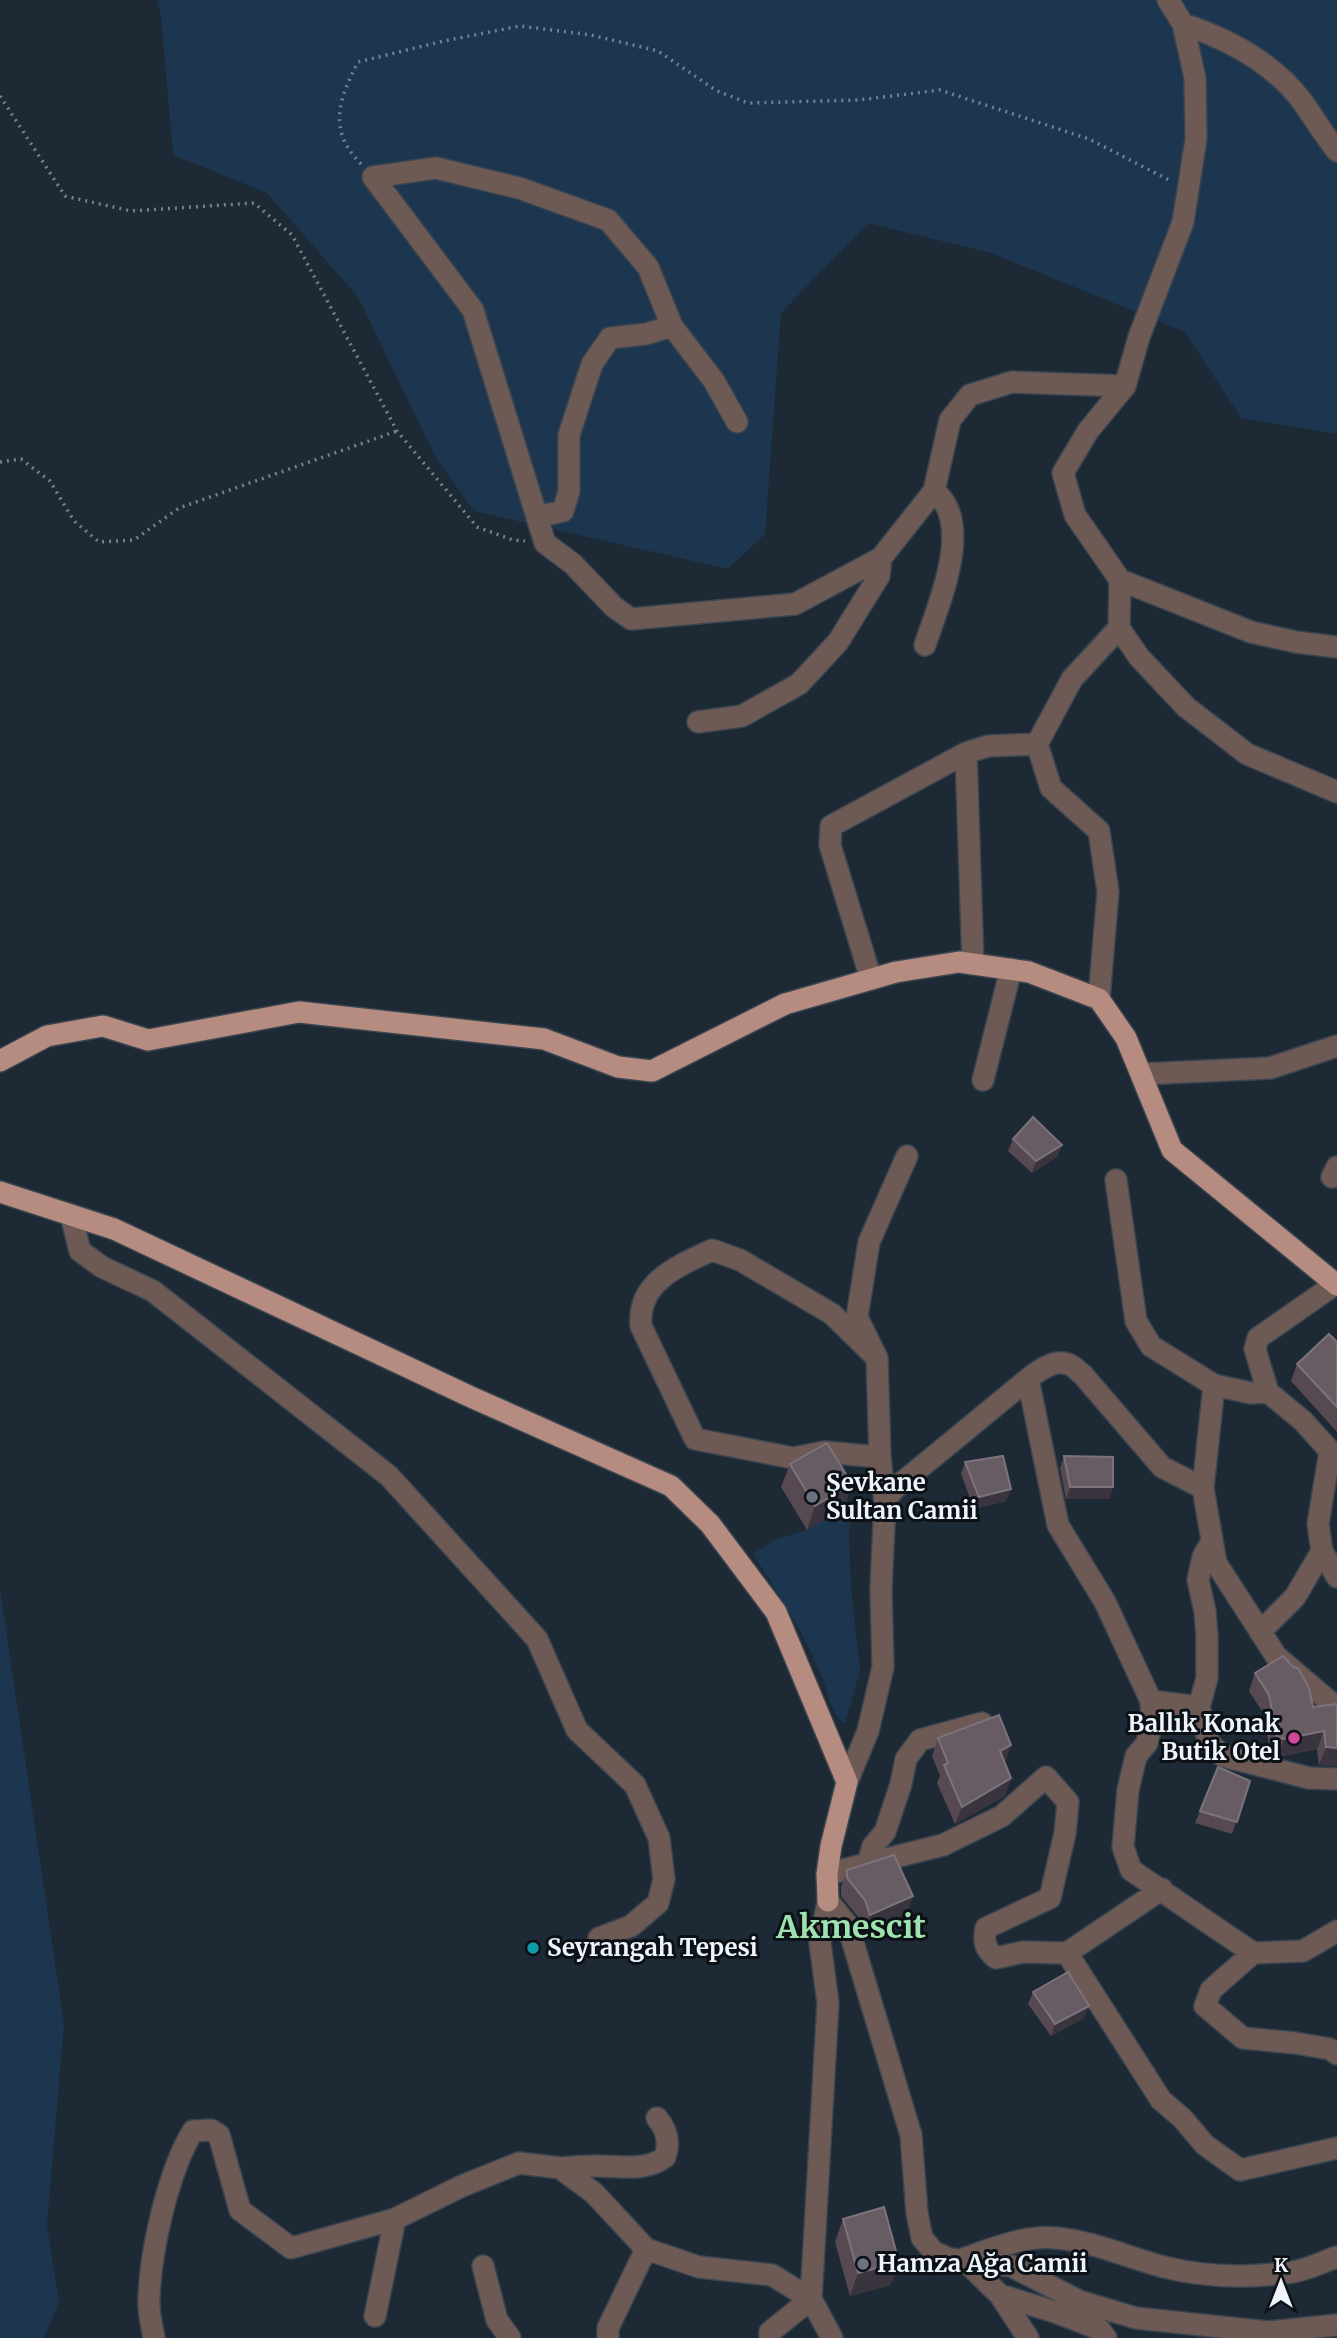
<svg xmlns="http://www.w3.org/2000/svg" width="1337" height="2338" font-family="Merriweather,serif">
<rect width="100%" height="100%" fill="#1d2934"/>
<path fill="#1d364f" d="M 157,0 L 1337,0 L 1337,434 L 1241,418 L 1185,332 L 991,253 L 868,223 L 781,313 L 765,534 L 728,569 L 474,511 L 436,458 L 358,297 L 267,193 L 173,155 L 161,16 Z
M 851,1504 L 849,1535 L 851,1588 L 860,1670 L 845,1724 C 832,1715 829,1698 824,1682 C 807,1637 779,1595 753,1554 L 774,1540 L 807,1530 Z
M 0,1589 L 64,2024 L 47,2225 L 59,2302 L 44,2338 L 0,2338 Z"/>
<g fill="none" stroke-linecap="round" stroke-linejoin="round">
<defs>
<path id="minor" d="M 1168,0 L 1183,24 L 1195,78 L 1196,139 L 1183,222 L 1139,337 L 1125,386 L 1088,431 L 1063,473 L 1075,515 L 1120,580 L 1119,628 L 1139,657 L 1186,707 L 1247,754 L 1337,792
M 1183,24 C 1228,39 1273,63 1302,101 C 1314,118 1324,135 1337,151
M 737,422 L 714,381 L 672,326 L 648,267 L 608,220 L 519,188 L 436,168 L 373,177 L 473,310 L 545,543 L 573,564 L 614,607 L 631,619 L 795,604 L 881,558 L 934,491 L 950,420 L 970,395 L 1012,382 L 1125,386
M 537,517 L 563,511 L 569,491 L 569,435 L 592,364 L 610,338 L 646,334 L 672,326
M 1120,580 L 1251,632 L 1296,642 L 1337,647
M 925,645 C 938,605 975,523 934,491
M 698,722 L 742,716 L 799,684 L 838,642 L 879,576 L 881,558
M 966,753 L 973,964
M 871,979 L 830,845 L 831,826 L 966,753 L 988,746 L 1037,744
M 1099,999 L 1108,892 L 1099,831 L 1051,788 L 1037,744 L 1072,679 L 1119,628
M 1143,1074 L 1270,1068 L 1337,1046
M 983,1080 L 1011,969
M 1332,1177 L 1337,1167
M 1116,1180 L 1136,1321 L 1151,1346 L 1214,1385 L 1251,1393 L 1268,1392
M 71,1215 L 80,1251 L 102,1267 L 153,1291 L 389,1476 L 537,1639 L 577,1730 L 635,1785 L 659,1838 L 664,1879 L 658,1903 L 631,1926 L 599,1938
M 1337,1283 L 1258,1338 L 1255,1349 L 1268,1392 L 1303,1421 L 1330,1451 L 1318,1524 L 1322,1551 L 1337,1577
M 877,1358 L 832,1314 L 740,1260 L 712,1250 C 678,1266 637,1282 641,1326 L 695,1439 L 793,1458 L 824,1452 L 880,1457
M 1028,1379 L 1058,1525 L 1105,1602 L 1151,1701 L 1199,1707
M 1203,1488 L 1214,1385
M 885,1502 L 880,1457 L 877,1358 L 857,1317 L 869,1242 L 907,1156
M 1212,1541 L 1203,1557 L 1198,1580 L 1205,1611 L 1207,1636 L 1207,1678 L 1199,1707 L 1209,1743 L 1223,1756 L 1309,1778 L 1337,1779
M 1260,1632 L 1295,1597 L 1322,1551
M 1151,1701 L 1152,1720 L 1147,1743 L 1136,1756 L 1128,1790 L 1123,1847 L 1131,1870 L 1253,1953
M 847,1782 L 868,1731 L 883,1667 L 881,1589 L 885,1502 L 893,1490 L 1028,1379 C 1038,1371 1054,1359 1068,1364 C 1073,1365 1079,1372 1083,1375 L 1162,1467 L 1203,1488 L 1216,1563 L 1276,1656 L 1337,1708
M 868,1864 L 873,1846 L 885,1832 L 901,1784 L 906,1759 L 920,1740 L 982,1723
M 827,1874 L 943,1845 L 1002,1816 L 1046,1777 L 1068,1802 L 1065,1833 L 1050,1898 L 986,1928 C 983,1942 985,1949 996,1958 L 1023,1952 L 1067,1953 L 1161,2100 L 1182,2118 L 1205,2145 L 1240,2170 L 1337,2148
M 828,1901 L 848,1926 L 911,2135 L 917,2213 L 922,2238 L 934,2252 L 950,2259 L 1011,2266 L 1079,2301 L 1136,2318 L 1268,2332 L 1337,2325
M 1337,1931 L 1303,1951 L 1253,1953 L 1211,1990 L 1205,2006 L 1243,2038 L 1295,2043 L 1330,2049 L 1337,2054
M 1067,1953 L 1162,1889
M 560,2168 C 571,2167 582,2166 593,2166 C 617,2165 644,2173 665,2157 C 670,2143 667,2130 657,2118
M 483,2266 L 497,2320 L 510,2338
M 1000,2295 L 1028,2338
M 375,2316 L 395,2219
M 154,2338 C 152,2326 148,2312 149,2300 C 150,2253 168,2171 193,2131 L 211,2130 L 219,2135 L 240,2210 L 291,2248 L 395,2219 L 462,2186 L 519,2163 L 560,2168 L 594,2193 L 646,2249 L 699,2267 L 772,2275 L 811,2299 L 832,2338
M 608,2338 L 608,2328 L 646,2249
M 770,2338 L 770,2332 L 811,2299 L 828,2003 L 820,1943 L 828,1901
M 1106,2338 L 1099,2329 L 1055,2312 L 1000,2295 L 963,2259 C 992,2249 1024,2235 1056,2238 C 1093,2241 1129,2258 1164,2267 C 1204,2277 1250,2278 1292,2272 C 1307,2270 1322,2262 1337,2257"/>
<path id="major" d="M 0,1061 L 47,1036 L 103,1026 L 148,1040 L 299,1012 L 544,1039 L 618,1067 L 652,1071 L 785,1004 L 896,972 L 959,962 L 1029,972 L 1099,999 L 1126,1038 L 1172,1150 L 1337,1285
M 0,1192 L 114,1229 L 471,1397 L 671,1486 L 710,1524 L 776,1612 L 847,1782 L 831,1846 L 827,1874 L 828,1901"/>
</defs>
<use href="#minor" stroke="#3a4550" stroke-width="24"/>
<use href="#major" stroke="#3a4550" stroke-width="24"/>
<path stroke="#77818b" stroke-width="3.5" stroke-dasharray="2 5" stroke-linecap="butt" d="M 0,96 L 65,196 L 131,211 L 254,203 L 292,235 L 397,431 L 477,527 L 513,540 L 525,541
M 361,164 C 327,130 339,99 358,62 L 444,41 L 520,26 L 591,35 L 658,51 L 717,91 L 748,103 L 859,100 L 940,90 L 1089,139 L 1171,181
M 0,462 L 21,459 L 50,481 L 74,521 L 99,542 L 134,540 L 179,508 L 397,431"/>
<use href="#minor" stroke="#6e5a54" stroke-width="21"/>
<use href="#major" stroke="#b58c7f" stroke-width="21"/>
</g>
<path fill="#574952" d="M 1013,1139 L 1062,1145 L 1057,1157 L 1032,1173 L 1008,1151 Z
M 1337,1342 L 1337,1432 L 1291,1381 L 1297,1364 Z
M 1064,1456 L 1113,1487 L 1109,1499 L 1066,1499 L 1060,1468 Z
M 965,1462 L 1011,1489 L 1006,1501 L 974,1509 L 961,1474 Z
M 790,1464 L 852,1484 L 844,1508 L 807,1530 L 781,1487 Z
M 1255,1673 L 1313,1707 L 1337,1704 L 1337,1766 L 1319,1765 L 1317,1749 L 1278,1757 L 1271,1755 L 1263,1713 L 1249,1691 Z
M 938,1738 L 1005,1763 L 1011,1778 L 1005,1796 L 955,1824 L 937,1783 L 940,1776 L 932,1756 Z
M 1250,1781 L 1232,1834 L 1195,1823 L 1200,1811 Z
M 847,1870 L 913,1896 L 907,1913 L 864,1933 L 859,1918 L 841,1896 L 841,1887 Z
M 1033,1992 L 1084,2018 L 1051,2036 L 1028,2004 Z
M 843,2219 L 891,2285 L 850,2296 L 835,2242 Z"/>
<path fill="#39343e" d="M 1062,1145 L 1057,1157 L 1032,1173 L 1036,1161 Z
M 852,1484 L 844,1508 L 807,1530 L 815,1506 Z
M 1070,1487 L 1113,1487 L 1109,1499 L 1066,1499 Z
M 1011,1489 L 1006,1501 L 974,1509 L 979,1497 Z
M 1324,1731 L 1317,1749 L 1278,1757 L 1284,1739 Z
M 1011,1745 L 1005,1763 L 1000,1751 Z
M 1326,1747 L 1337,1748 L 1337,1766 L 1319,1765 Z
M 1011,1778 L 1005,1796 L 955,1824 L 962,1807 Z
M 913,1896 L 907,1913 L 864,1933 L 870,1915 Z
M 1089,2006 L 1084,2018 L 1051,2036 L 1055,2024 Z
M 899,2262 L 891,2285 L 850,2296 L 858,2273 Z"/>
<path fill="#675b64" stroke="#7c737c" stroke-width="2" d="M 1033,1117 L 1062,1145 L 1036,1161 L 1013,1139 Z
M 1329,1334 L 1337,1342 L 1337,1407 L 1297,1364 Z
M 827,1443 L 852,1484 L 815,1506 L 790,1464 Z
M 1003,1456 L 1011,1489 L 979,1497 L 965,1462 Z
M 1064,1456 L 1113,1457 L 1113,1487 L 1070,1487 Z
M 1283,1656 L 1293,1667 L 1298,1668 L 1309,1688 L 1313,1707 L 1337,1704 L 1337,1748 L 1326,1747 L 1324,1731 L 1284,1739 L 1277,1737 L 1269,1695 L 1255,1673 Z
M 999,1715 L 1011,1745 L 1000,1751 L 1011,1778 L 962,1807 L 944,1765 L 948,1763 L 938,1738 Z
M 1218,1767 L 1250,1781 L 1237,1822 L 1200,1811 Z
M 894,1855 L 913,1896 L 870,1915 L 865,1900 L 847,1878 L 847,1870 Z
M 1068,1972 L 1089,2006 L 1055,2024 L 1033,1992 Z
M 884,2207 L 899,2262 L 858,2273 L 843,2219 Z"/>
<g fill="#6b7280" stroke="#0c1116" stroke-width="2.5">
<circle cx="812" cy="1497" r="7"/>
<circle cx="863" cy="2264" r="7"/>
</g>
<circle fill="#d1479c" stroke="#0c1116" stroke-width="2.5" cx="1294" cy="1738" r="7"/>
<circle fill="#0f9aa8" stroke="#0c1116" stroke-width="2.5" cx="533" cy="1948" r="7"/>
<g text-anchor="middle" stroke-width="6" stroke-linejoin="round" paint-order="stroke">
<g font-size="24" font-weight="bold" fill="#edf4fc" stroke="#0c1116" text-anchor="start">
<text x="826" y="1491">Şevkane<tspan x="826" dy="28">Sultan Camii</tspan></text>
<text x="1280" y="1732" text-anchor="end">Ballık Konak<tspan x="1280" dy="28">Butik Otel</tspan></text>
<text x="547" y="1956">Seyrangah Tepesi</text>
<text x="877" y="2272">Hamza Ağa Camii</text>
</g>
<g font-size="32" font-weight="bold" fill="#9ee3af" stroke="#0c1116">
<text x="851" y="1938">Akmescit</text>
</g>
</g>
<g transform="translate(1281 2282)" stroke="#0c1116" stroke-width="5" paint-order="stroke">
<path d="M0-5L12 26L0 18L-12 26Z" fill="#edf4fc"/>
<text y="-10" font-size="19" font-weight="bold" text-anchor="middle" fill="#edf4fc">K</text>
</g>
</svg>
